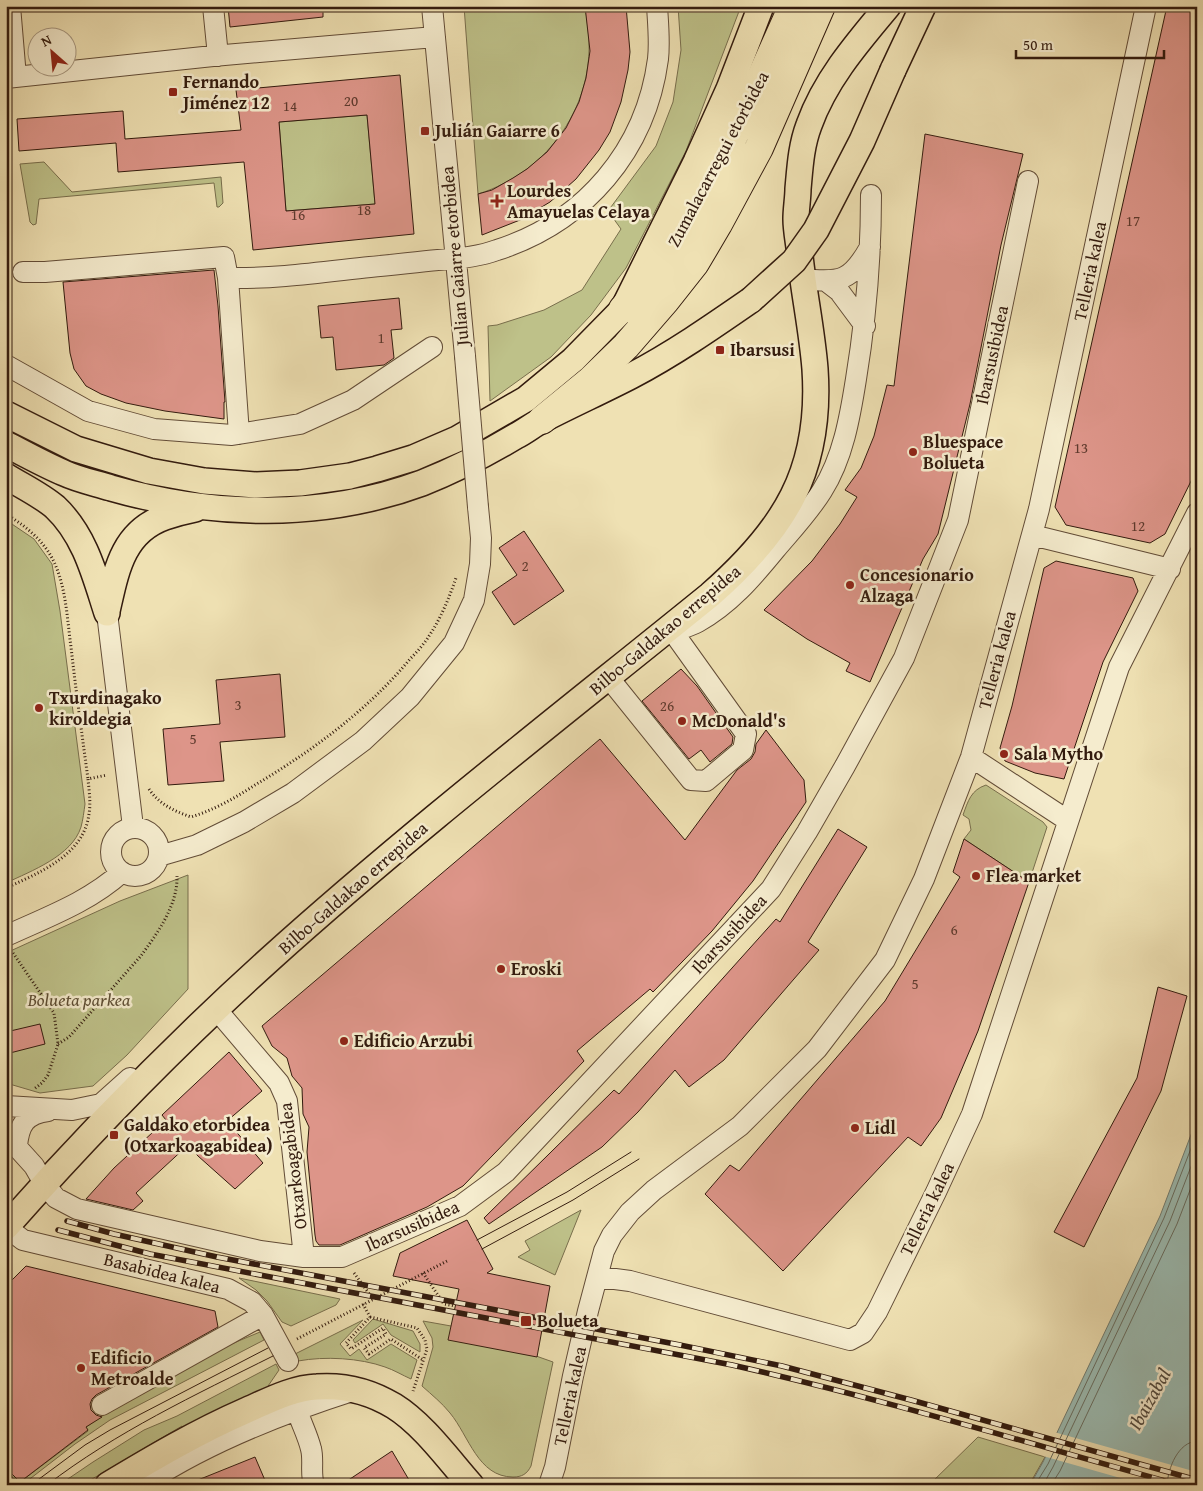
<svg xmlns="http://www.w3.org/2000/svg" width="1203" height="1491" font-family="'Gentium Book Plus',serif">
<rect width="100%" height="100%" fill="#efe1b3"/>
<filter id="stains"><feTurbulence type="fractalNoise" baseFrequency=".004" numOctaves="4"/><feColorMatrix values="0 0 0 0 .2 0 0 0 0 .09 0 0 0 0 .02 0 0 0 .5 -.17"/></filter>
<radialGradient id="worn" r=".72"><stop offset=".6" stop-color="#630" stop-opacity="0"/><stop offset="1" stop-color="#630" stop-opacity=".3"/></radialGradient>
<path fill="#bec189" stroke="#786e4c" d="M 464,6 L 584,6 C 587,14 587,21 588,29 C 597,103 549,172 478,194 Z
M 678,6 L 741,6 L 686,151 L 626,268 L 591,315 L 551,357 L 490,401 L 488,326 L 497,325 L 544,310 L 582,290 L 621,229 L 608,211 L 656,146 L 673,102 L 681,50 Z
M 367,115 L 375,204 L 286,211 L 279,122 Z
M 44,162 L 72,192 L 221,177 L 223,203 L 219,207 L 217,207 L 214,183 L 39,199 L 36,224 L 33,225 L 30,222 L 20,164 Z
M 6,520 L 34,539 L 52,564 L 60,611 L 85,804 C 84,811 83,820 81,827 C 72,856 31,871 6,883 Z
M 986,785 L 1043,822 L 1047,827 L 1029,882 L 964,839 L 971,830 L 969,819 L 963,815 C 968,801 971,790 986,785 Z
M 188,875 L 188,989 L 127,1055 L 93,1086 L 40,1093 L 6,1083 L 6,953 L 120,901 Z
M 581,1210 L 555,1275 L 518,1257 L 530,1250 L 525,1241 Z
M 239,1278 L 340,1299 L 336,1305 L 291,1326 L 282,1322 L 267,1301 L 256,1290 Z
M 373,1319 L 413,1331 L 420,1344 L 420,1352 L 391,1335 L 383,1324 L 355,1343 L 353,1340 Z
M 363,1320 L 340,1344 L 350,1356 L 359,1349 L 367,1360 L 391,1344 L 417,1360 L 411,1379 C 402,1375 394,1370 385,1367 C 360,1358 325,1356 298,1361 L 295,1354 Z
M 423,1321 L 451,1326 L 553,1362 L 531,1466 C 527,1474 522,1477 513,1477 C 478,1477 469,1436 450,1413 C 442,1403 432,1395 422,1386 L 433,1347 L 432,1338 Z
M 260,1332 L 264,1340 L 110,1420 L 75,1444 L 22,1485 L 6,1485 L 14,1475 L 20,1482 L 88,1431 L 86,1427 L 123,1402 L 224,1347 Z
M 276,1364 L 279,1370 L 266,1389 L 183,1428 L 182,1426 L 82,1485 L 59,1485 L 93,1462 L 144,1430 L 177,1416 Z
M 978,1437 L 1045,1457 L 1029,1485 L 929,1485 Z"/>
<path fill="#9bbcb3" stroke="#717c71" d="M 1197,1119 L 1197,1454 L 1186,1485 L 1030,1485 L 1043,1462 L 1160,1216 Z"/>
<path fill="#efe1b3" d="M 1054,1432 L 1193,1471 L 1188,1485 L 1145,1485 L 1043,1456 Z"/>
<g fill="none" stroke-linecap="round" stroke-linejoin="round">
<path stroke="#676c60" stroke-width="1" d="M 1035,1485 L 1048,1464 L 1164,1218 L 1197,1133
M 1043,1485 L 1053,1467 L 1170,1221 L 1197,1151
M 1051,1485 L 1060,1471 L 1177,1224 L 1197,1172
M 1167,1485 C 1168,1468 1178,1442 1197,1441"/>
</g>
<path fill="#dd9589" stroke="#331b0e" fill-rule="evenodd" d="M 228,6 L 323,6 L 323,17 L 230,27 Z
M 585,6 L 626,6 L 630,52 L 628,70 L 621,102 L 610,132 L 599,150 L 576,179 L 550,202 L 520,220 L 482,235 L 478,194 L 492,190 L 513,178 L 527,169 L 547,152 L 566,128 L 579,102 L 586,78 L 590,51 Z
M 1167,6 L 1197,6 L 1197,469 L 1165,534 L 1150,543 L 1066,525 L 1055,507 Z
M 400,75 L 414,234 L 253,250 L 244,162 L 118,172 L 116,143 L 19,151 L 17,119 L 123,111 L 125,139 L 241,130 L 236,90 ZM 367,115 L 375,204 L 286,211 L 279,122 Z
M 925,134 L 1023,154 L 1001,245 L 970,404 L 938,534 L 923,559 L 870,682 L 846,671 L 850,663 L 807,639 L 764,610 L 812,561 L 840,524 L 857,497 L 845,490 L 861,468 L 874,436 L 887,385 L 894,386 Z
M 214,270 L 218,306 L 225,402 L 224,402 L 224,419 L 165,411 L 126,403 L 101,394 L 86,386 L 74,369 L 70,353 L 63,282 Z
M 399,298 L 402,329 L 391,330 L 394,358 L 384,365 L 336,370 L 333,337 L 321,338 L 318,306 Z
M 524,531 L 564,591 L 514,625 L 492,592 L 517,575 L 499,548 Z
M 1056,561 L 1133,578 L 1138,591 L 1103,662 L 1064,779 L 1035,773 L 1005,761 L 1000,748 L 1012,706 L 1044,568 Z
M 681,669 L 697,686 L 733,737 L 732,744 L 710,762 L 701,750 L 689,759 L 642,701 Z
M 280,674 L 285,737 L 220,742 L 224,781 L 168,785 L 163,729 L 220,724 L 216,680 Z
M 766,730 L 804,780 L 806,802 L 753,881 L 712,931 L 653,992 L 650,989 L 577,1051 L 584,1061 L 463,1186 L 427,1207 L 340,1245 L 319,1245 L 316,1241 L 315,1235 L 307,1152 L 309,1127 L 303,1114 L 302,1088 L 292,1076 L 287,1058 L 272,1046 L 262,1026 L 600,739 L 685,840 L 737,770 L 751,759 L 755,752 L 756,744 Z
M 838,829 L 867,847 L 808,942 L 819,950 L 724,1060 L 689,1087 L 675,1070 L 638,1112 L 602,1147 L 489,1224 L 484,1218 L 614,1090 L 619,1094 L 776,919 L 780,922 Z
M 964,839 L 1029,882 L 978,1031 L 941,1118 L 921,1146 L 908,1137 L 783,1271 L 705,1194 L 730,1165 L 739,1171 L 885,1001 L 960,877 L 953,872 Z
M 1158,987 L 1187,996 L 1161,1091 L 1084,1247 L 1054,1232 L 1137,1078 Z
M 40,1024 L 45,1044 L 6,1054 L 6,1032 Z
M 229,1052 L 262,1091 L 227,1121 L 263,1163 L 235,1189 L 198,1156 L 188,1145 L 136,1193 L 143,1201 L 133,1210 L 86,1199 L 114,1168 L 166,1120 L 162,1115 Z
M 467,1220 L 493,1269 L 487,1273 L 550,1286 L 537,1357 L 448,1340 L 459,1289 L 393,1276 L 400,1253 Z
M 26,1266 L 215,1311 L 218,1327 L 96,1395 L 92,1399 L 90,1404 L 91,1410 L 96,1415 L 102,1417 L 86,1427 L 88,1430 L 20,1482 L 6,1468 L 6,1286 Z
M 392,1451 L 412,1485 L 341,1485 Z
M 255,1457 L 267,1485 L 188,1485 L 188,1484 Z"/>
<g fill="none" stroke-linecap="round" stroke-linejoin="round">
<defs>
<path id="minor" d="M 10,6 L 16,77
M 213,6 L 218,56
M 432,6 L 465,356
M 6,78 L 213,56 L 435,37
M 23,272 L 45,272 L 224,257 L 228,278 L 239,434
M 228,278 C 275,279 323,272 370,267 C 393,265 416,262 438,260 C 458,259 478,257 497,250 C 585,222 646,150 658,59 C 660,42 658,23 657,6
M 803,279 C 841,283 851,281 870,247
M 826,281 L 839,291 L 865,326
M 6,365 L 88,411 L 154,429 L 232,435 L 300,424 L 353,400 L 432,347
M 1032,535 L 1170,569
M 107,613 L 133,827
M 670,633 C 679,629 689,627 698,622 C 730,604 752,578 775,550 C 791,531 809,512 822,491 C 843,458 850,417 856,379 C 866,318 871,257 871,195
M 608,677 L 691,780 L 706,781 L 743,750 L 746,734 L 673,632
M 971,757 L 1067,820
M111 852a24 24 0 1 1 48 0a24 24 0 1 1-48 0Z
M 159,856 L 197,845 L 244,822 L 293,793 L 363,741 L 410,697 L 454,643 L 474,600 L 480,564 L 481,538 L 478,507
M 6,936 C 47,917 89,902 122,872
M 216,1009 L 279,1083 L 287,1101 L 304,1257
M 6,1106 L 72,1110 L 101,1104 L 130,1078
M 6,1135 L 34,1166 L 45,1185 L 56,1198 L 77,1209 L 260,1251 L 304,1257 L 342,1257 L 460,1206 L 506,1172 L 771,889 L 807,832 L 845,766 L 904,658 L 958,520 L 1028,181
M 17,1146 C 19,1125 25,1114 48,1111
M 6,1227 L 23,1240 L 228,1289 L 252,1302 L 263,1315 L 288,1361
M 597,1279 L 615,1279 L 630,1281 L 850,1340 L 863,1333 L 877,1312 L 936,1192 L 972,1114 L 1119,667 L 1197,513
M 102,1405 L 263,1315
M 297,1410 C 301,1423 308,1436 311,1449 C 314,1460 310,1474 314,1485
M 143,1485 C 206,1443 280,1414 352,1391
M 549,1485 L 555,1467 L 573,1376 L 588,1311 L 604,1251 L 612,1235 L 630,1212 L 654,1190 L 740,1126 L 817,1049 L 885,960 L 924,879 L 971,757 L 1039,509 L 1146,6"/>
<path id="major" d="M 893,70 L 923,6
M 6,414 L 76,449 L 149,471 L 204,481 L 256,485 L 300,483 L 350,476 L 377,469 L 413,458 L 457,439 L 526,399 L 573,360 L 623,309 L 696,162 L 729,89 L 761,6
M 6,444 C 25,454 45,465 64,473 C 79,480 95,483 111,488 C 212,517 322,520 422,483 C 455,470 486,454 516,436 C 526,431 534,424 544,419 C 573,404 602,391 631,376 C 673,354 712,327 751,300
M 6,476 C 22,486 41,495 55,507 C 85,535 95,576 107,613
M 107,611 C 116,572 122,532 165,517 C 174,514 185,511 195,509
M 6,1227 C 89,1133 177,1043 270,959 C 411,832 562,715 710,595 C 784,530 822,471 815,369 C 812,331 804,294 800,256 C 799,244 796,231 796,219 C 796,209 798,198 798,189 C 800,167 801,146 809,125 C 825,80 857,43 888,6
M 108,1485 C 153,1458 197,1432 245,1411 C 268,1401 292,1388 317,1387 C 344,1385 371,1392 394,1406 C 423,1424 448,1459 471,1485"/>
<path id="highway" d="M 623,309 L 645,284 L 673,248 L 709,185 L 745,113 L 793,6
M 542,420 L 591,380 L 626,346 L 665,301 L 695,263 L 718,224 L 759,148 L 821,6"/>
</defs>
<use href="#minor" stroke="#624c37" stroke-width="22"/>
<use href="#major" stroke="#331b0e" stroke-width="28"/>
<use href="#highway" stroke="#331b0e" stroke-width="30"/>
<path stroke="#331b0e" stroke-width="3" stroke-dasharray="1 2.5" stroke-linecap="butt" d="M 6,514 C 24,525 42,539 52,558 C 66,584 67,618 71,647 C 76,691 82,735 88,779
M 149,789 C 159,804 174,811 191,817 C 214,810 235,798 255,785 C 312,751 368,710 410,659 C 417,652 424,644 429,636 C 441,618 449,598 456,578
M 6,888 C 39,873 84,855 89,814 C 91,803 89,790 88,779 L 107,775
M 13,953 L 54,1013 L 58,1044 L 48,1075 L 42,1083 L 34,1089
M 58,1044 L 69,1037 L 140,957 C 157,934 178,905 177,876
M 354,1273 L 373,1299
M 423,1273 L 444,1304 L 455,1306
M 363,1304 L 370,1317 L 346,1343 L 351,1349 L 383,1328 L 386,1334 L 364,1348 L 369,1354 L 391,1339 L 423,1360
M 370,1317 L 417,1328 L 425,1340 L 427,1349 L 413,1391
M 297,1339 L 449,1260
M 491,1481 L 502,1485"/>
<use href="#minor" stroke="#f5ecce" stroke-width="20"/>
<use href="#major" stroke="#efe1b3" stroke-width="25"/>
<use href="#highway" stroke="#efe1b3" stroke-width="28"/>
<path stroke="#331b0e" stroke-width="1" d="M 477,1240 L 567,1192 L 631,1152
M 482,1249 L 573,1200 L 639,1159
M 31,1485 L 85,1445 L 110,1430 L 268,1348
M 47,1485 C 116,1432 195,1395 273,1356"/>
<defs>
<path id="rail" d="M 67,1221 L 114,1234 L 217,1257 L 675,1344 L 782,1366 L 911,1400 L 1197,1480
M 58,1230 L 150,1254 L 732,1365 C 883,1399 1031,1444 1180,1485"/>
</defs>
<use href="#rail" stroke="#331b0e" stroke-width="5.5"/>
<use href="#rail" stroke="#f5ecce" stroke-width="4" stroke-dasharray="11" stroke-linecap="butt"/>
<defs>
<path id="minor-bridge" d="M 465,356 L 478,507"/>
<path id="major-bridge" d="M 751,300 L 794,261 L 816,230 L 862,141 L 893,70"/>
</defs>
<use href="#minor-bridge" stroke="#624c37" stroke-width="22" stroke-linecap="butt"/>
<use href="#major-bridge" stroke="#331b0e" stroke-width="28" stroke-linecap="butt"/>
<use href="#minor-bridge" stroke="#f5ecce" stroke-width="20"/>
<use href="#major-bridge" stroke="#efe1b3" stroke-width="25"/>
</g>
<g fill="#8f2418" stroke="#f5ecce" stroke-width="2">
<rect x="168" y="87" width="10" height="10" rx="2.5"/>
<rect x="420" y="126" width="10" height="10" rx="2.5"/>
<path d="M494.5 193.5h5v5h5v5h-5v5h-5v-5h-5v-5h5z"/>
<rect x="715" y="345" width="10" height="10" rx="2.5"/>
<circle cx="913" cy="452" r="5"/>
<circle cx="850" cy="585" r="5"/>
<circle cx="39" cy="708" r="5"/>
<circle cx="682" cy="721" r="5"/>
<circle cx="1004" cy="754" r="5"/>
<circle cx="976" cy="876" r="5"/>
<circle cx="501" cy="969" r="5"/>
<circle cx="344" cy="1041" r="5"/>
<circle cx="855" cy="1128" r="5"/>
<rect x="109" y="1130" width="10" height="10" rx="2.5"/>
<rect x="520" y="1315" width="12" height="12" rx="2.5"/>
<circle cx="81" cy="1368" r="5"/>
</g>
<g text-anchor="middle" stroke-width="5" stroke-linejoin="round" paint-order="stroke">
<g font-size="15" fill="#5e3a2d">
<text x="351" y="106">20</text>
<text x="290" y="111">14</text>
<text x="364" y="215">18</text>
<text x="298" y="220">16</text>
<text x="1133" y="226">17</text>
<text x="381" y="343">1</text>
<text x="1081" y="453">13</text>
<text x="1138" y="531">12</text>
<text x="525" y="571">2</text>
<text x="238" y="710">3</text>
<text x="667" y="711">26</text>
<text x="193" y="744">5</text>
<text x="954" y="935">6</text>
<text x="915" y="989">5</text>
</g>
<g font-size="18" font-weight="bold" fill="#331b0e" stroke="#f5ecce" text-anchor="start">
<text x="183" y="88">Fernando<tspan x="183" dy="21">Jiménez 12</tspan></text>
<text x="435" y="137">Julián Gaiarre 6</text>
<text x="507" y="197">Lourdes<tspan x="507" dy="21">Amayuelas Celaya</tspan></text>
<text x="730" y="356">Ibarsusi</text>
<text x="923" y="448">Bluespace<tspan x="923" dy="21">Bolueta</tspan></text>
<text x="860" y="581">Concesionario<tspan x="860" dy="21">Alzaga</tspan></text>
<text x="49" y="704">Txurdinagako<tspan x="49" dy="21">kiroldegia</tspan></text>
<text x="692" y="727">McDonald's</text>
<text x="1014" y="760">Sala Mytho</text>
<text x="986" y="882">Flea market</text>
<text x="511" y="975">Eroski</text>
<text x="354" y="1047">Edificio Arzubi</text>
<text x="124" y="1131">Galdako etorbidea<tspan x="124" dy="21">(Otxarkoagabidea)</tspan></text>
<text x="865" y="1134">Lidl</text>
<text x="537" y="1327">Bolueta</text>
<text x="91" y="1364">Edificio<tspan x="91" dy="21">Metroalde</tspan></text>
</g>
<g font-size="18" fill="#331b0e" stroke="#f5ecce">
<text transform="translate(718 159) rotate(-62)" y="6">Zumalacarregui etorbidea</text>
<text transform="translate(455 256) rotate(-95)" y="6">Julian Gaiarre etorbidea</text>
<text transform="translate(1090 271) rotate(-78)" y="6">Telleria kalea</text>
<text transform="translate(992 355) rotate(-78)" y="6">Ibarsusibidea</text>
<text transform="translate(665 630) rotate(-40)" y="6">Bilbo-Galdakao errepidea</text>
<text transform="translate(997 660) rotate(-75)" y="6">Telleria kalea</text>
<text transform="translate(353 888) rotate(-41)" y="6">Bilbo-Galdakao errepidea</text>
<text transform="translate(729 934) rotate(-47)" y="6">Ibarsusibidea</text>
<text transform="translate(293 1166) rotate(-97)" y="6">Otxarkoagabidea</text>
<text transform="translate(927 1209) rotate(-64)" y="6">Telleria kalea</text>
<text transform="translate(412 1226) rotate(-24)" y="6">Ibarsusibidea</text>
<text transform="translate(162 1273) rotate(14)" y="6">Basabidea kalea</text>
<text transform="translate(570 1396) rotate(-78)" y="6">Telleria kalea</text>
</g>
<g font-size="18" font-style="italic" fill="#5d4d33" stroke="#f5ecce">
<text x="79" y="1006">Bolueta parkea</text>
</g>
<g font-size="19" font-style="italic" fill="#524b40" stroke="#f5ecce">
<text transform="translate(1149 1399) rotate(-61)" y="7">Ibaizabal</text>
</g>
</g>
<rect width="1203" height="1491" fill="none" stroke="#efe1b3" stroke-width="25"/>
<rect x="8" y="8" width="1188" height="1476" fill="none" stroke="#331b0e" stroke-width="2.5"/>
<rect x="12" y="12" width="1178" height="1466" fill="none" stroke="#331b0e"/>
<g transform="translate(52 52) rotate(333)"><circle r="24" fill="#f5ecce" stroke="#a79881"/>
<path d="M0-4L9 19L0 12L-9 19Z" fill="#8f2418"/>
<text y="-8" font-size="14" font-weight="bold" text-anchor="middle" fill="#331b0e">N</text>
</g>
<path d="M1016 50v8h148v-8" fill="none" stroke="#331b0e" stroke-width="2.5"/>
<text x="1023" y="50" font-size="15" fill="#331b0e" stroke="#f5ecce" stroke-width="4" paint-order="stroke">50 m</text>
<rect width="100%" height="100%" filter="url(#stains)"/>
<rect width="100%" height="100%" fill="url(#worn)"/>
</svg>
